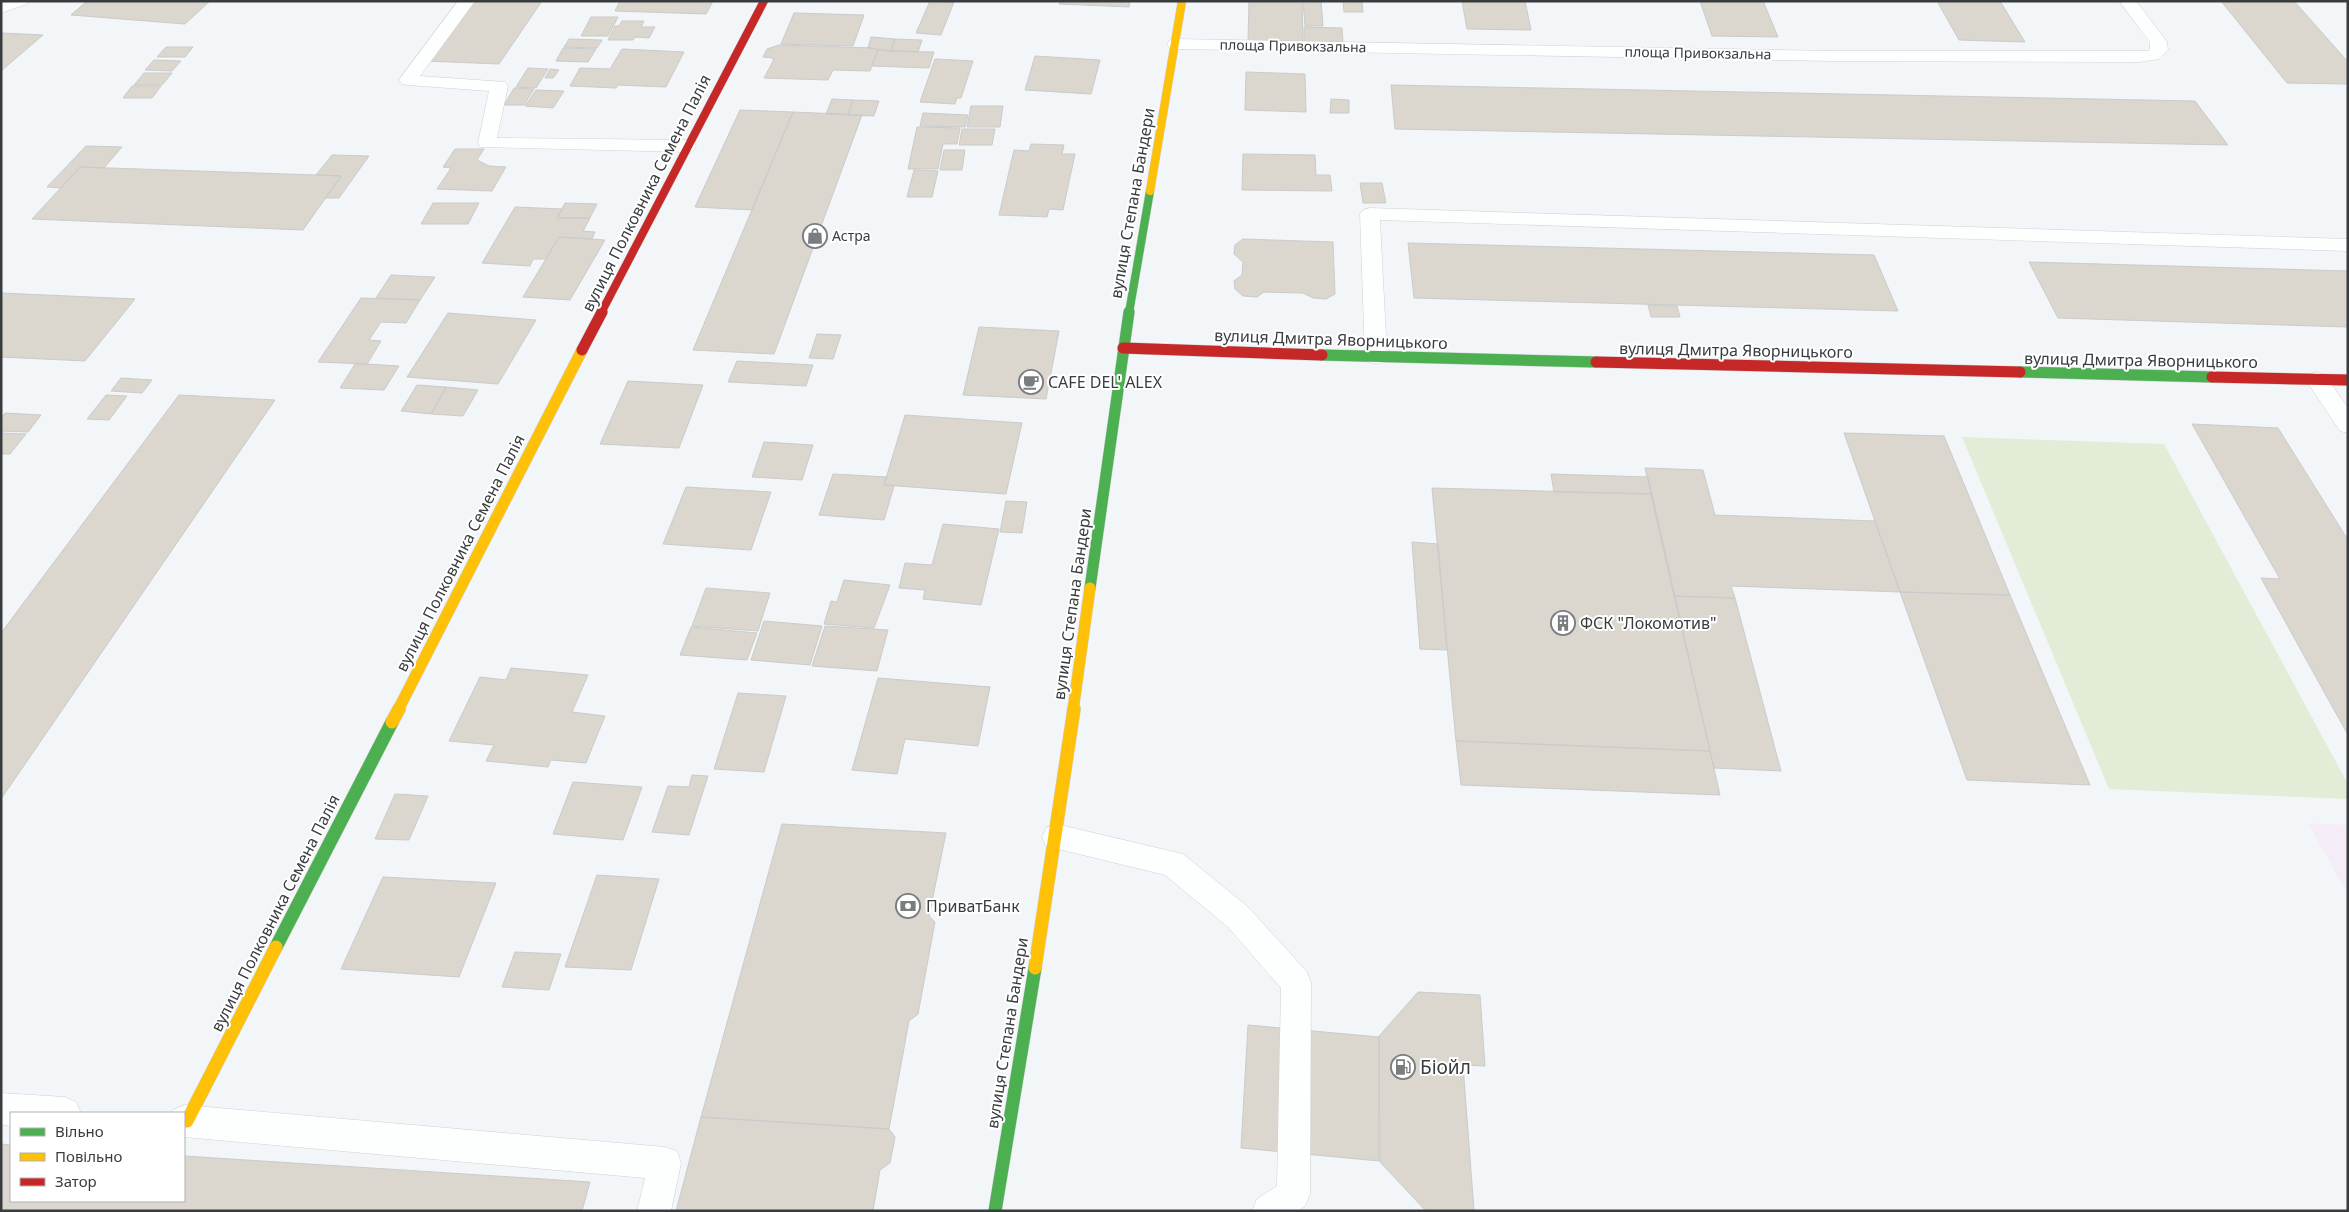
<svg xmlns="http://www.w3.org/2000/svg" width="2349" height="1212" font-family="'Noto Sans',sans-serif">
<rect width="100%" height="100%" fill="#f2f6f9"/>
<path fill="#f4edf8" d="M 2308,823 L 2348,825 L 2348,895 Z"/>
<path fill="#e2ecd7" d="M 1962,437 L 2164,444 L 2348,784 L 2348,799 L 2109,789 Z"/>
<path fill="#dbd6ce" stroke="#cacbcb" d="M 87,1 L 210,1 L 185,24 L 71,15 Z
M 471,1 L 542,1 L 499,64 L 426,61 Z
M 620,1 L 713,1 L 706,14 L 615,11 Z
M 930,1 L 954,2 L 941,35 L 916,33 Z
M 1060,1 L 1130,1 L 1129,7 L 1059,4 Z
M 1249,1 L 1302,1 L 1303,42 L 1248,41 Z
M 1303,1 L 1321,1 L 1323,26 L 1305,26 Z
M 1343,1 L 1362,1 L 1363,12 L 1344,12 Z
M 1462,1 L 1525,1 L 1531,30 L 1467,29 Z
M 1700,1 L 1763,1 L 1778,37 L 1712,36 Z
M 1937,1 L 2000,1 L 2025,42 L 1959,40 Z
M 2221,1 L 2294,1 L 2348,62 L 2348,84 L 2287,83 Z
M 794,13 L 864,15 L 853,46 L 781,44 Z
M 591,17 L 618,17 L 608,36 L 581,36 Z
M 622,21 L 644,21 L 641,27 L 655,27 L 649,38 L 635,37 L 633,40 L 608,40 L 615,26 L 619,26 Z
M 1304,27 L 1342,28 L 1343,43 L 1304,42 Z
M 1,33 L 43,35 L 1,71 Z
M 871,37 L 895,39 L 891,51 L 868,48 Z
M 569,39 L 602,40 L 597,48 L 564,47 Z
M 895,39 L 922,40 L 918,52 L 891,51 Z
M 779,45 L 873,48 L 878,50 L 870,71 L 833,70 L 828,80 L 764,78 L 773,61 L 773,58 L 763,57 L 767,49 Z
M 166,47 L 193,47 L 185,57 L 157,57 Z
M 563,48 L 596,49 L 588,62 L 556,61 Z
M 622,49 L 684,52 L 666,87 L 618,85 L 616,88 L 570,86 L 580,68 L 610,69 Z
M 878,50 L 891,51 L 934,52 L 929,68 L 872,66 Z
M 1035,56 L 1100,60 L 1091,94 L 1025,90 Z
M 935,59 L 973,61 L 961,98 L 957,98 L 955,104 L 920,102 Z
M 154,60 L 181,61 L 172,71 L 145,70 Z
M 528,68 L 548,69 L 536,88 L 516,87 Z
M 550,69 L 559,70 L 553,78 L 545,78 Z
M 1246,72 L 1305,74 L 1306,112 L 1245,110 Z
M 144,73 L 172,73 L 162,85 L 134,85 Z
M 1391,85 L 2195,101 L 2228,145 L 1395,129 Z
M 132,86 L 161,86 L 152,98 L 123,98 Z
M 514,88 L 534,89 L 524,105 L 504,105 Z
M 536,90 L 564,91 L 553,108 L 525,106 Z
M 832,99 L 853,100 L 848,115 L 826,114 Z
M 1331,99 L 1349,100 L 1349,113 L 1330,113 Z
M 853,100 L 879,101 L 874,116 L 848,115 Z
M 971,106 L 1003,106 L 1000,127 L 967,127 Z
M 740,110 L 793,112 L 752,210 L 695,207 Z
M 793,112 L 862,115 L 774,354 L 693,350 Z
M 923,113 L 968,115 L 965,127 L 920,126 Z
M 917,127 L 960,128 L 957,144 L 943,144 L 938,169 L 908,169 Z
M 962,129 L 995,129 L 992,145 L 959,145 Z
M 1031,144 L 1064,145 L 1062,154 L 1075,154 L 1063,210 L 1049,209 L 1047,217 L 999,215 L 1014,150 L 1029,151 Z
M 86,146 L 122,147 L 104,168 L 80,167 L 61,188 L 47,187 Z
M 455,149 L 484,149 L 477,160 L 489,166 L 506,167 L 492,191 L 437,189 L 451,168 L 443,167 Z
M 944,150 L 965,150 L 962,170 L 940,170 Z
M 1243,154 L 1315,155 L 1316,175 L 1330,175 L 1332,191 L 1242,190 Z
M 332,155 L 369,156 L 339,198 L 325,198 L 341,176 L 316,175 Z
M 80,167 L 316,175 L 341,176 L 303,230 L 32,219 Z
M 914,170 L 938,171 L 932,197 L 907,197 Z
M 1360,183 L 1382,183 L 1386,203 L 1363,203 Z
M 433,203 L 479,203 L 468,224 L 421,224 Z
M 565,203 L 597,204 L 590,218 L 557,218 Z
M 515,207 L 562,209 L 557,218 L 590,218 L 583,231 L 595,232 L 592,239 L 559,237 L 546,259 L 533,259 L 530,266 L 482,263 Z
M 559,237 L 605,240 L 570,300 L 523,297 Z
M 1243,239 L 1333,242 L 1335,294 L 1326,299 L 1313,298 L 1303,293 L 1264,292 L 1257,297 L 1243,296 L 1235,289 L 1234,281 L 1242,275 L 1243,262 L 1234,254 L 1235,245 Z
M 1408,243 L 1874,255 L 1898,311 L 1414,298 Z
M 2029,262 L 2348,271 L 2348,327 L 2058,318 Z
M 391,275 L 435,277 L 420,300 L 376,298 Z
M 1,293 L 135,299 L 85,361 L 1,357 Z
M 361,298 L 420,300 L 406,323 L 381,322 L 369,340 L 381,341 L 367,364 L 318,362 Z
M 1648,305 L 1677,306 L 1680,317 L 1651,317 Z
M 448,313 L 536,320 L 498,384 L 407,377 Z
M 979,327 L 1059,331 L 1046,399 L 963,395 Z
M 817,334 L 841,335 L 833,359 L 809,358 Z
M 737,361 L 813,365 L 806,386 L 728,382 Z
M 355,364 L 367,364 L 399,366 L 384,390 L 340,388 Z
M 121,378 L 152,380 L 142,393 L 111,391 Z
M 628,381 L 703,385 L 679,448 L 600,444 Z
M 417,385 L 446,387 L 431,414 L 401,411 Z
M 446,387 L 478,390 L 463,416 L 431,414 Z
M 106,395 L 127,396 L 109,420 L 87,419 Z
M 179,395 L 275,400 L 1,799 L 1,633 Z
M 5,413 L 41,415 L 28,432 L 1,431 L 1,418 Z
M 905,415 L 1022,423 L 1006,494 L 884,485 Z
M 2192,424 L 2278,428 L 2348,540 L 2348,735 L 2261,578 L 2280,579 Z
M 1,433 L 26,434 L 10,454 L 1,454 Z
M 1844,433 L 1944,436 L 2010,595 L 1900,592 Z
M 764,442 L 813,445 L 802,480 L 752,477 Z
M 1645,468 L 1703,470 L 1715,515 L 1875,521 L 1900,592 L 1731,586 L 1735,598 L 1674,596 Z
M 833,474 L 887,477 L 884,485 L 894,486 L 884,520 L 819,515 Z
M 1551,474 L 1648,477 L 1652,494 L 1554,492 Z
M 686,487 L 771,492 L 751,550 L 663,544 Z
M 1432,488 L 1652,494 L 1710,751 L 1456,741 Z
M 1006,501 L 1027,502 L 1022,533 L 1000,532 Z
M 943,524 L 999,529 L 981,605 L 923,599 L 925,590 L 899,588 L 905,563 L 932,565 Z
M 1412,542 L 1438,544 L 1447,650 L 1420,649 Z
M 844,580 L 890,585 L 874,628 L 824,624 L 831,601 L 837,602 Z
M 706,588 L 770,593 L 758,631 L 692,626 Z
M 1900,592 L 2010,595 L 2090,785 L 1967,780 Z
M 1674,596 L 1735,598 L 1781,771 L 1714,768 Z
M 764,621 L 822,626 L 810,665 L 751,660 Z
M 825,626 L 888,630 L 877,671 L 812,666 Z
M 691,627 L 757,633 L 747,660 L 680,655 Z
M 511,668 L 588,675 L 572,712 L 605,716 L 586,763 L 551,760 L 548,767 L 486,761 L 494,745 L 449,741 L 480,677 L 506,680 Z
M 878,678 L 990,687 L 978,746 L 905,739 L 897,774 L 852,770 Z
M 738,693 L 786,696 L 764,772 L 714,769 Z
M 1456,741 L 1710,751 L 1720,795 L 1461,785 Z
M 692,775 L 708,776 L 689,835 L 652,832 L 668,786 L 689,787 Z
M 573,782 L 642,787 L 623,840 L 553,834 Z
M 395,794 L 428,796 L 409,840 L 375,839 Z
M 782,824 L 946,833 L 929,916 L 935,922 L 918,1014 L 909,1021 L 889,1129 L 701,1117 Z
M 597,875 L 659,879 L 631,970 L 565,967 Z
M 383,877 L 496,883 L 459,977 L 341,969 Z
M 515,952 L 561,954 L 549,990 L 502,987 Z
M 1418,992 L 1480,995 L 1485,1066 L 1463,1065 L 1474,1211 L 1426,1211 L 1380,1162 L 1379,1036 Z
M 1248,1025 L 1379,1037 L 1379,1161 L 1241,1148 Z
M 701,1117 L 889,1129 L 895,1137 L 890,1163 L 880,1170 L 873,1211 L 676,1211 Z
M 1,1144 L 11,1145 L 11,1201 L 184,1201 L 184,1156 L 590,1182 L 582,1211 L 1,1211 Z"/>
<g fill="none" stroke-linecap="round" stroke-linejoin="round">
<defs>
<path id="lane" d="M 4,1 L 29,1 L 27,4 L 1,13 L 1,2 Z
M 458,1 L 475,1 L 420,76 L 505,82 L 508,86 L 497,138 L 687,140 L 694,142 L 696,146 L 694,150 L 687,152 L 480,147 L 478,143 L 489,91 L 408,85 L 402,84 L 399,80 Z
M 2119,1 L 2136,1 L 2167,42 L 2168,50 L 2159,59 L 2140,62 L 1833,61 L 1176,49 L 1170,48 L 1167,44 L 1170,40 L 1176,39 L 1833,51 L 2148,51 L 2150,49 L 2150,42 Z
M 1370,208 L 2348,239 L 2348,251 L 1380,220 L 1387,357 L 1384,362 L 1376,364 L 1368,362 L 1365,357 L 1360,214 L 1363,210 Z
M 2317,372 L 2325,375 L 2348,408 L 2348,433 L 2340,431 L 2306,380 L 2309,375 Z
M 1056,824 L 1183,854 L 1248,907 L 1307,972 L 1311,983 L 1310,1194 L 1305,1206 L 1298,1211 L 1252,1211 L 1257,1199 L 1277,1186 L 1281,988 L 1228,927 L 1165,875 L 1046,846 L 1042,837 L 1046,828 Z
M 1,1093 L 65,1097 L 76,1102 L 81,1113 L 11,1113 L 11,1126 L 1,1125 Z
M 184,1105 L 665,1147 L 677,1151 L 681,1163 L 671,1211 L 637,1211 L 645,1178 L 184,1137 L 184,1113 L 171,1113 L 173,1110 Z"/>
<path id="fast-far2" d="M 1129,313 L 1150,191"/>
<path id="fast-far1" d="M 1322,355 L 1596,362
M 2020,372 L 2212,377
M 1090,588 L 1129,312"/>
<path id="fast" d="M 276,947 L 392,722
M 995,1211 L 1035,968"/>
<path id="slow-far2" d="M 1150,191 L 1182,1"/>
<path id="slow-far1" d="M 398,710 L 582,350
M 1073,710 L 1090,588"/>
<path id="slow" d="M 392,722 L 399,709
M 1035,968 L 1074,709
M 187,1121 L 276,947"/>
<path id="jam-far1" d="M 601,313 L 764,1"/>
<path id="jam" d="M 1123,348 L 1322,355
M 582,350 L 602,312
M 1596,362 L 2020,372
M 2212,377 L 2348,380"/>
</defs>
<use href="#lane" stroke="#ced1d3" stroke-width="1"/>
<use href="#fast-far2" stroke="#ced1d3" stroke-width="9"/>
<use href="#fast-far1" stroke="#ced1d3" stroke-width="12"/>
<use href="#fast" stroke="#ced1d3" stroke-width="14"/>
<use href="#slow-far2" stroke="#ced1d3" stroke-width="9"/>
<use href="#slow-far1" stroke="#ced1d3" stroke-width="12"/>
<use href="#slow" stroke="#ced1d3" stroke-width="14"/>
<use href="#jam-far1" stroke="#ced1d3" stroke-width="9"/>
<use href="#jam" stroke="#ced1d3" stroke-width="12"/>
<use href="#lane" fill="#fdfefe" fill-rule="evenodd"/>
<use href="#fast-far2" stroke="#4caf50" stroke-width="8"/>
<use href="#fast-far1" stroke="#4caf50" stroke-width="11"/>
<use href="#fast" stroke="#4caf50" stroke-width="13"/>
<use href="#slow-far2" stroke="#ffc107" stroke-width="8"/>
<use href="#slow-far1" stroke="#ffc107" stroke-width="11"/>
<use href="#slow" stroke="#ffc107" stroke-width="13"/>
<use href="#jam-far1" stroke="#c62828" stroke-width="8"/>
<use href="#jam" stroke="#c62828" stroke-width="11"/>
</g>
<defs>
<symbol id="shop-ring" viewBox="-11 -11 22 22"><circle r="9.5" fill="#fff" stroke="#7a7d7f" stroke-width="1.5"/><path d="M-5-2.5h2.3a2.7 3.5 0 0 1 5.4 0H5L5.5 6h-11ZM-1.5-2.5h3a1.5 2.3 0 0 0-3 0Z" fill="#7a7d7f"/></symbol>
<symbol id="cafe-ring" viewBox="-11 -11 22 22"><circle r="9.5" fill="#fff" stroke="#7a7d7f" stroke-width="1.5"/><path d="M-5.5-4.5H6V0H3Q3 3.5 0 3.5H-2.5Q-5.5 3.5-5.5 0ZM3-3.2v2h1.7v-2ZM-6 4.5H4V6H-6Z" fill="#7a7d7f"/></symbol>
<symbol id="building-ring" viewBox="-11 -11 22 22"><circle r="9.5" fill="#fff" stroke="#7a7d7f" stroke-width="1.5"/><path d="M-4-6H4V6H1V3H-1V6H-4ZM-2.5-4.3h1.7v1.8h-1.7ZM.8-4.3h1.7v1.8H.8ZM-2.5-1h1.7V.8h-1.7ZM.8-1h1.7V.8H.8Z" fill="#7a7d7f"/></symbol>
<symbol id="bank-ring" viewBox="-11 -11 22 22"><circle r="9.5" fill="#fff" stroke="#7a7d7f" stroke-width="1.5"/><path d="M-6-4H6V4H-6ZM0-2.3a2.3 2.3 0 1 0 0 4.6a2.3 2.3 0 1 0 0-4.6Z" fill="#7a7d7f"/></symbol>
<symbol id="fuel-ring" viewBox="-11 -11 22 22"><circle r="9.5" fill="#fff" stroke="#7a7d7f" stroke-width="1.5"/><path d="M-5.5-6h7V0h2V4h1.3V-2.5L3-4.5l.8-.8L6-3V5H2.5V1h-1V6h-7ZM-4.2-4.7v3.2H.2V-4.7Z" fill="#7a7d7f"/></symbol>
</defs>
<g fill-rule="evenodd">
<use href="#shop-ring" x="801" y="222" width="28" height="28"/>
<use href="#cafe-ring" x="1017" y="368" width="28" height="28"/>
<use href="#building-ring" x="1549" y="609" width="28" height="28"/>
<use href="#bank-ring" x="894" y="892" width="28" height="28"/>
<use href="#fuel-ring" x="1389" y="1053" width="28" height="28"/>
</g>
<g text-anchor="middle" stroke-width="4" stroke-linejoin="round" paint-order="stroke">
<g font-size="14" fill="#393c3e" stroke="#fff">
<text transform="translate(1293 46) rotate(1)" y="5">площа Привокзальна</text>
<text transform="translate(1698 53) rotate(1)" y="5">площа Привокзальна</text>
</g>
<g font-size="14" fill="#393c3e" stroke="#fff" text-anchor="start">
<text x="832" y="241">Астра</text>
</g>
<g font-size="16" fill="#393c3e" stroke="#fff">
<text transform="translate(646 193) rotate(-63)" y="6">вулиця Полковника Семена Палія</text>
<text transform="translate(1132 203) rotate(-80)" y="6">вулиця Степана Бандери</text>
<text transform="translate(1331 339) rotate(2)" y="6">вулиця Дмитра Яворницького</text>
<text transform="translate(1736 350) rotate(1)" y="6">вулиця Дмитра Яворницького</text>
<text transform="translate(2141 360) rotate(1)" y="6">вулиця Дмитра Яворницького</text>
<text transform="translate(460 553) rotate(-63)" y="6">вулиця Полковника Семена Палія</text>
<text transform="translate(1072 604) rotate(-82)" y="6">вулиця Степана Бандери</text>
<text transform="translate(275 913) rotate(-63)" y="6">вулиця Полковника Семена Палія</text>
<text transform="translate(1007 1033) rotate(-81)" y="6">вулиця Степана Бандери</text>
</g>
<g font-size="16" fill="#393c3e" stroke="#fff" text-anchor="start">
<text x="1048" y="388">CAFE DEL' ALEX</text>
<text x="1580" y="629">ФСК "Локомотив"</text>
<text x="926" y="912">ПриватБанк</text>
</g>
<g font-size="19" fill="#393c3e" stroke="#fff" text-anchor="start">
<text x="1420" y="1074">Біойл</text>
</g>
</g>
<rect width="2349" height="1212" fill="none" stroke="#393c3e" stroke-width="5"/>
<rect x="10" y="1112" width="175" height="90" fill="#ffffff" stroke="#b0b1b2"/>
<rect x="20" y="1128" width="25" height="8" fill="#4caf50" stroke="#b0b1b2"/>
<text x="55" y="1137" font-size="15" fill="#393c3e">Вільно</text>
<rect x="20" y="1153" width="25" height="8" fill="#ffc107" stroke="#b0b1b2"/>
<text x="55" y="1162" font-size="15" fill="#393c3e">Повільно</text>
<rect x="20" y="1178" width="25" height="8" fill="#c62828" stroke="#b0b1b2"/>
<text x="55" y="1187" font-size="15" fill="#393c3e">Затор</text>
</svg>
